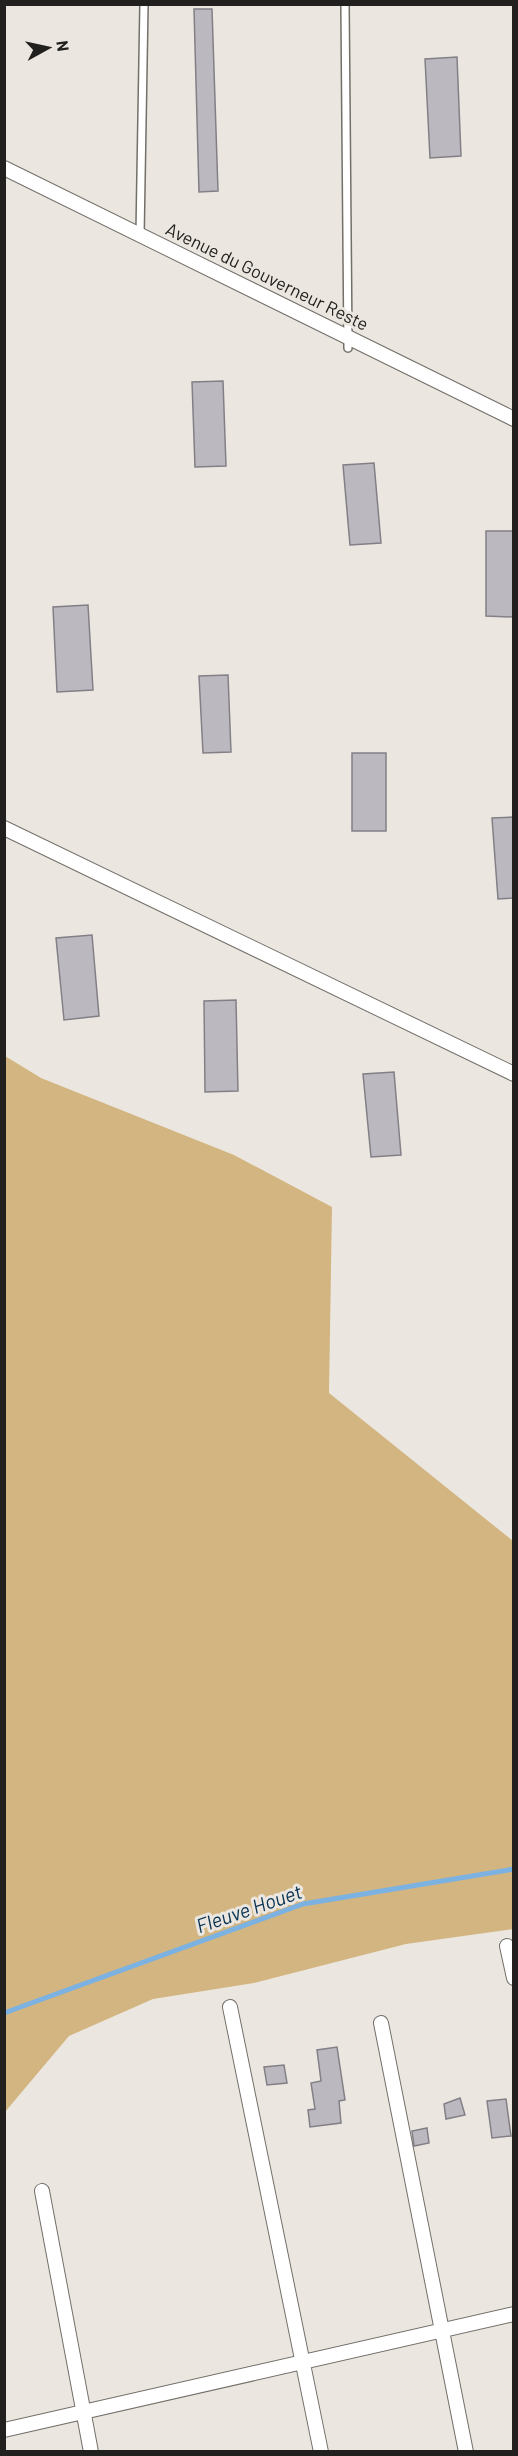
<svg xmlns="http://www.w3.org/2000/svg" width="518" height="2456" font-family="Barlow,sans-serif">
<rect width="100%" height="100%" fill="#ebe7e0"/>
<path fill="#d3b581" d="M 5,1056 L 41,1078 L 234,1155 L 332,1207 L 329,1393 L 513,1541 L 514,1929 L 406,1944 L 254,1983 L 153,1999 L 69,2036 L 5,2112 Z"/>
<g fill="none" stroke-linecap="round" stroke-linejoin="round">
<path stroke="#7bb2e1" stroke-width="5" d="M 4,2013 L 303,1904 L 514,1869"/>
</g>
<path fill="#bcb8bf" stroke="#837f86" stroke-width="1.5" d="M 194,9 L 212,9 L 218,191 L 199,192 Z
M 457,57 L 461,156 L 430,158 L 425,59 Z
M 223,381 L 226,466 L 195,467 L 192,382 Z
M 374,463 L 381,543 L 350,545 L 343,465 Z
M 486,531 L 513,531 L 513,617 L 486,616 Z
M 88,605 L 93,690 L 57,692 L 53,607 Z
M 228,675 L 231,752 L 203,753 L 199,676 Z
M 352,753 L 386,753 L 386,831 L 352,831 Z
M 513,817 L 513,898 L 498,899 L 492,818 Z
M 92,935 L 99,1016 L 64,1020 L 56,938 Z
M 236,1000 L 238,1091 L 205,1092 L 204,1001 Z
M 394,1072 L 401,1155 L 371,1157 L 363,1074 Z
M 337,2047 L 345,2100 L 339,2101 L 341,2123 L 310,2127 L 308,2110 L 315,2109 L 311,2083 L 321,2081 L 317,2050 Z
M 284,2065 L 287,2083 L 267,2085 L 264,2067 Z
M 460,2098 L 465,2115 L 446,2119 L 444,2104 Z
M 506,2099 L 511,2136 L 492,2138 L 487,2101 Z
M 427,2128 L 429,2143 L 414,2146 L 412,2131 Z"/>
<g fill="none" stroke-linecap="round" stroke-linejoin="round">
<defs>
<path id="lane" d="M 345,4 L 348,348
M 140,235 L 144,4"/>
<path id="street" d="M 4,168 L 514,419
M 4,828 L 514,1074
M 507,1946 L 514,1978
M 230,2007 L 321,2452
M 381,2023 L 466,2452
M 42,2191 L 91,2452
M 4,2430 L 514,2314"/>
</defs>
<use href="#lane" stroke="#736f69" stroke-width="10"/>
<use href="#street" stroke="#736f69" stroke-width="16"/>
<use href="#lane" stroke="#fff" stroke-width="7"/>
<use href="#street" stroke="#fff" stroke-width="14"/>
</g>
<g text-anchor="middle" stroke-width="6" stroke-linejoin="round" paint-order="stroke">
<g font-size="18" fill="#22201e" stroke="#ebe7e0">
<text transform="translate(267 277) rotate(26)" y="6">Avenue du Gouverneur Reste</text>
</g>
<g font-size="20" font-style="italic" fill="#073251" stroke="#ebe7e0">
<text transform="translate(249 1909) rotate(-19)" y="7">Fleuve Houet</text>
</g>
</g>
<rect width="518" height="2456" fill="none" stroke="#22201e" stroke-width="12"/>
<g transform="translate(48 48) rotate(82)" stroke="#ebe7e0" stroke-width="4.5" paint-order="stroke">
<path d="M0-4.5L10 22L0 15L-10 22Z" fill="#22201e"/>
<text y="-9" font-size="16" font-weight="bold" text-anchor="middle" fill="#22201e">N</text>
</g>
</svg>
